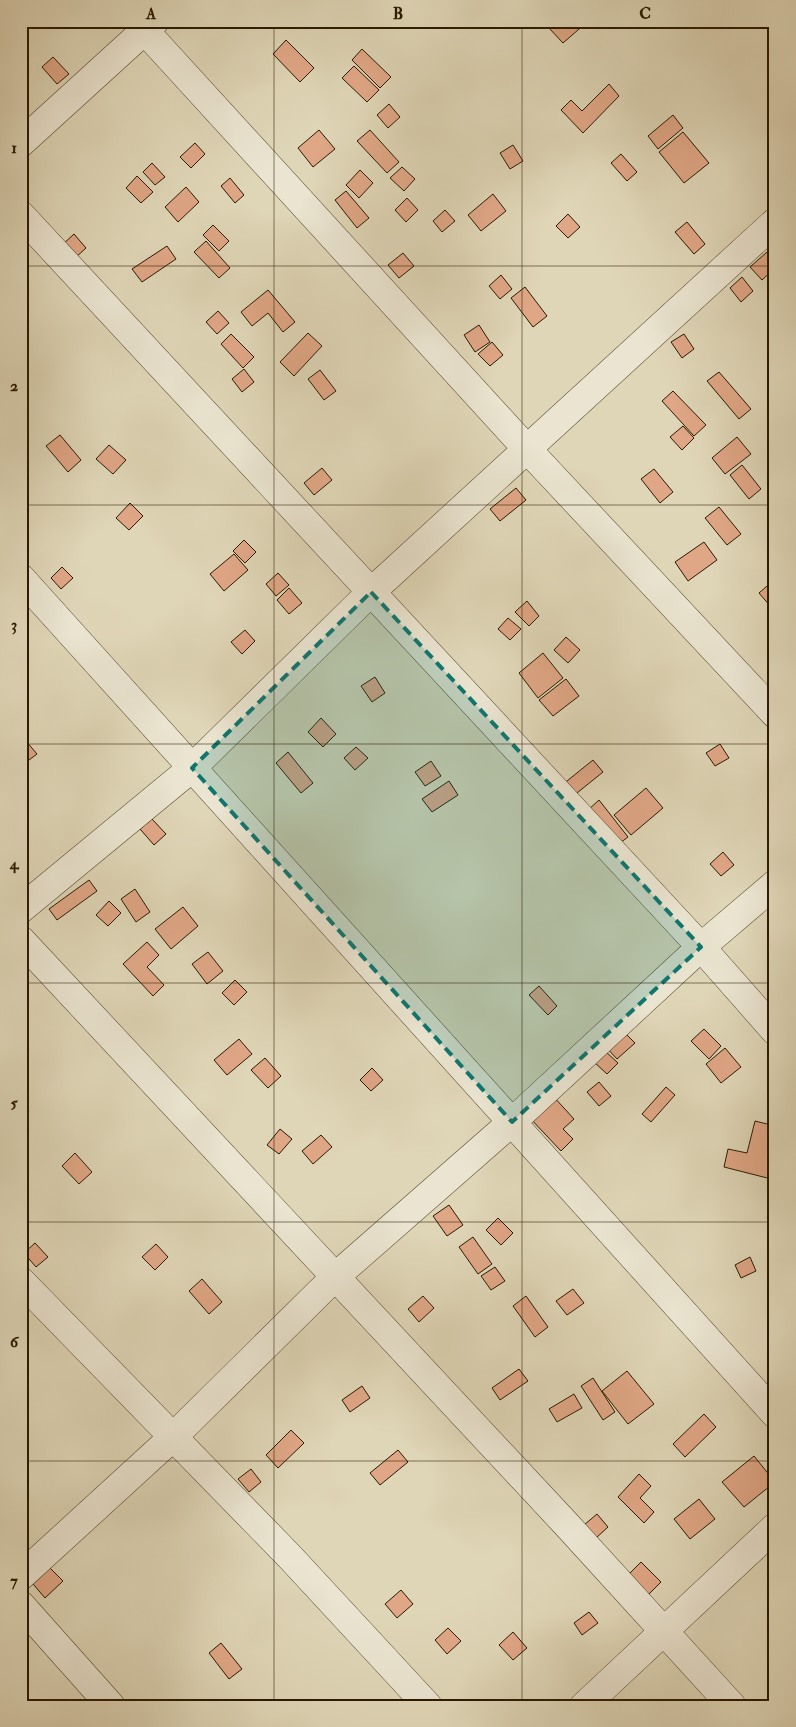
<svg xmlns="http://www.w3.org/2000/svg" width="796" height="1727" font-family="'IM FELL Double Pica',serif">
<rect width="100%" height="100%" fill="#dfd6b7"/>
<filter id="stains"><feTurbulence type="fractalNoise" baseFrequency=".004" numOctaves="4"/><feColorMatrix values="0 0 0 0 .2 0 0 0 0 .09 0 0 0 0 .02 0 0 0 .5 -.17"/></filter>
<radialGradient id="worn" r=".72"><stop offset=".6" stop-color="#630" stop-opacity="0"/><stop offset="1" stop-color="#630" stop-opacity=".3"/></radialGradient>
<path fill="#e0a786" stroke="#2a1900" d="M 555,21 L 584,21 L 586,23 L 563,43 L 548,27 Z
M 286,40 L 314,68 L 300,82 L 273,54 Z
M 362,49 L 391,77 L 380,88 L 352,60 Z
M 53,57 L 69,74 L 57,84 L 42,67 Z
M 354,66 L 379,90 L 367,102 L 342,78 Z
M 609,84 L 619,96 L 583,133 L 561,110 L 571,100 L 582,111 Z
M 389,104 L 400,117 L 388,128 L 377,115 Z
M 673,115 L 683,128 L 658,149 L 648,136 Z
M 319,130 L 335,149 L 313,167 L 298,148 Z
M 370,130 L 399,162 L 387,173 L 357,141 Z
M 683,132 L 709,163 L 684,183 L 659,152 Z
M 195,143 L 205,154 L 191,168 L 180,157 Z
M 513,145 L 523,161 L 510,169 L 500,153 Z
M 621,154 L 637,172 L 627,181 L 611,163 Z
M 152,163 L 165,177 L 155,185 L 143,172 Z
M 402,167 L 415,179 L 404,191 L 390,178 Z
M 360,170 L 373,183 L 359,198 L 346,185 Z
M 137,176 L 153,192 L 141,203 L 126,188 Z
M 230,178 L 244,195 L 235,203 L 221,186 Z
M 186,187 L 199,202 L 178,222 L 165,207 Z
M 346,191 L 369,218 L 357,228 L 335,200 Z
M 493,194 L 506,211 L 481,231 L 468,215 Z
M 407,198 L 418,210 L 406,222 L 395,210 Z
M 445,210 L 455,221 L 442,232 L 433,221 Z
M 568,214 L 580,227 L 568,238 L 556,226 Z
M 687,222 L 705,244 L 694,254 L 675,232 Z
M 213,225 L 229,241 L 219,251 L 203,235 Z
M 74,234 L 86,248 L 74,259 L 61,246 Z
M 206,241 L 230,268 L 219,278 L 194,252 Z
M 775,245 L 775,268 L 762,280 L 750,267 Z
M 167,246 L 176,259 L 142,282 L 132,269 Z
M 403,253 L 414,266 L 399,278 L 388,265 Z
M 501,275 L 512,289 L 500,299 L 489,286 Z
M 742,277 L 753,291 L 741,302 L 730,288 Z
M 525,287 L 547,316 L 533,327 L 511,298 Z
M 268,290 L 295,322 L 283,332 L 268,313 L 252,326 L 241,312 Z
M 218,311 L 229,323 L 217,334 L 206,322 Z
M 479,325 L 490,342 L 475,352 L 464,335 Z
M 308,333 L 322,346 L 294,376 L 280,362 Z
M 231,334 L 254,357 L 243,368 L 221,344 Z
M 684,334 L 694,349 L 682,358 L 671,342 Z
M 492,342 L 503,355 L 490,366 L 478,354 Z
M 244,369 L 254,382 L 242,392 L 232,379 Z
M 320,370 L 336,391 L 324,400 L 308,379 Z
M 719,372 L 751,409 L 739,419 L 707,381 Z
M 673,391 L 706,425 L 694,436 L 662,401 Z
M 683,426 L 694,438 L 682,450 L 670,437 Z
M 60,435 L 81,460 L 68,472 L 46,446 Z
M 737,437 L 751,454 L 725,474 L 712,458 Z
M 109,445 L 126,460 L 113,474 L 96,459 Z
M 742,465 L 761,489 L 749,499 L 730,475 Z
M 322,468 L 332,480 L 314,495 L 304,483 Z
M 654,469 L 673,492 L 660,503 L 641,479 Z
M 516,488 L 526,500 L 500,521 L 490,509 Z
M 130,503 L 143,516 L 129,530 L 116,518 Z
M 719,507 L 741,534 L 727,545 L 705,518 Z
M 244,540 L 256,552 L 245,563 L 233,551 Z
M 704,542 L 717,560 L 688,581 L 675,562 Z
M 234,554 L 248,570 L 224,591 L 210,574 Z
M 62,567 L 73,578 L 61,589 L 51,578 Z
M 278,573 L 289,585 L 276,596 L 266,584 Z
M 775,579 L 775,604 L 771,607 L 759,593 Z
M 289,588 L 302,603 L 289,614 L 277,600 Z
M 527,601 L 539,616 L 529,626 L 515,612 Z
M 508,618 L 521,629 L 510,640 L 498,629 Z
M 245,630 L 255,641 L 242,654 L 231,642 Z
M 566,637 L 580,650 L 568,663 L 554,650 Z
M 543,653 L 563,678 L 538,698 L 519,673 Z
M 375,677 L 385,693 L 372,702 L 361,686 Z
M 566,679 L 579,696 L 553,716 L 539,700 Z
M 321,718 L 336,734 L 323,747 L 308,732 Z
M 26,741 L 37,754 L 21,766 L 21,745 Z
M 720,744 L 729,758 L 715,766 L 706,753 Z
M 356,747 L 368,758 L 355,770 L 344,758 Z
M 288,752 L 313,783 L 301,793 L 276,763 Z
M 593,760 L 603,772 L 572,797 L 562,785 Z
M 431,761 L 441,776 L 425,786 L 415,772 Z
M 449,781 L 458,795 L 432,812 L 422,799 Z
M 21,787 L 29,794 L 21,802 Z
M 646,788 L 663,808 L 631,835 L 614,815 Z
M 599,800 L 628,837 L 616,846 L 588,810 Z
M 152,819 L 166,834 L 154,845 L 140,829 Z
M 723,852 L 734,865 L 721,876 L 710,864 Z
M 89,880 L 97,891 L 57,920 L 49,909 Z
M 135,889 L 150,912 L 136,922 L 121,899 Z
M 109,901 L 121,913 L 108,926 L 96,915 Z
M 183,907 L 198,926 L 171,949 L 155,929 Z
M 147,942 L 159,955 L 147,967 L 164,985 L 153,996 L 123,964 Z
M 208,952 L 223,971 L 207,984 L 192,964 Z
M 235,980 L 247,992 L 234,1005 L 222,993 Z
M 539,986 L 557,1006 L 548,1015 L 529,995 Z
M 621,1029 L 635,1043 L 617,1059 L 604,1045 Z
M 704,1029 L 721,1046 L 709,1059 L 691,1041 Z
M 239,1039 L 252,1054 L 227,1075 L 214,1060 Z
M 725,1048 L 741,1067 L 721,1083 L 706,1064 Z
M 605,1051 L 618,1063 L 607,1074 L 594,1062 Z
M 265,1058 L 281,1076 L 268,1088 L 251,1070 Z
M 372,1068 L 383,1080 L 371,1091 L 360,1080 Z
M 599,1082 L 611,1096 L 599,1106 L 587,1092 Z
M 666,1087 L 675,1095 L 651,1122 L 642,1114 Z
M 552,1095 L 574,1119 L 563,1129 L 573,1139 L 561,1151 L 529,1117 Z
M 21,1101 L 29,1112 L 21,1118 Z
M 755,1121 L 775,1126 L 775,1180 L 724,1167 L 728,1149 L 747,1153 Z
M 280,1129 L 292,1139 L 279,1154 L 267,1145 Z
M 321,1135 L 332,1147 L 313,1164 L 302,1151 Z
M 75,1153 L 92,1172 L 79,1184 L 62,1166 Z
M 449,1205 L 463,1225 L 447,1236 L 433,1216 Z
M 775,1212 L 775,1230 L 767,1217 Z
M 498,1218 L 513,1233 L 501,1245 L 486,1230 Z
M 473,1237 L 492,1264 L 478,1274 L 459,1247 Z
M 35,1243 L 48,1257 L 36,1267 L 24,1253 Z
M 156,1244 L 168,1257 L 155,1270 L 142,1257 Z
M 750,1257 L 756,1271 L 741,1278 L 735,1265 Z
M 495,1267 L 505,1281 L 491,1290 L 481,1276 Z
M 202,1279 L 222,1302 L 209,1314 L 189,1291 Z
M 573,1289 L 584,1303 L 567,1315 L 556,1301 Z
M 423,1296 L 434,1308 L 419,1322 L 408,1309 Z
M 526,1296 L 548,1327 L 535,1337 L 513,1306 Z
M 519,1369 L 528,1381 L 500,1400 L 492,1388 Z
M 627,1371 L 654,1404 L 628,1424 L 602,1391 Z
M 593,1378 L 615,1412 L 603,1420 L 581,1386 Z
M 362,1386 L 370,1398 L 350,1412 L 342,1400 Z
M 574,1394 L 582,1408 L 557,1422 L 549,1409 Z
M 704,1414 L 716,1427 L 685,1457 L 673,1444 Z
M 291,1430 L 304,1443 L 278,1468 L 266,1455 Z
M 398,1450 L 408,1462 L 380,1485 L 370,1473 Z
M 21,1453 L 27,1459 L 21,1464 Z
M 754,1456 L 775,1482 L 744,1507 L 722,1482 Z
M 251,1469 L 261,1482 L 249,1492 L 238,1479 Z
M 639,1474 L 651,1486 L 640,1498 L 654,1512 L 644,1523 L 618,1497 Z
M 699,1499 L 715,1519 L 690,1539 L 674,1519 Z
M 597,1514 L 608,1527 L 596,1538 L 584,1525 Z
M 641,1562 L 661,1582 L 649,1594 L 629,1574 Z
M 50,1568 L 63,1581 L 45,1598 L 33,1584 Z
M 401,1590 L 413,1604 L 397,1618 L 385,1604 Z
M 589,1612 L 598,1623 L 582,1635 L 574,1623 Z
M 448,1628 L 461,1641 L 447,1654 L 435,1640 Z
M 513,1632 L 527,1648 L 513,1660 L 499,1645 Z
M 221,1643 L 242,1669 L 229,1679 L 209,1653 Z"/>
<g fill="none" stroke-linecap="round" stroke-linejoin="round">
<defs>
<path id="minor" d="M 145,31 L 527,449 L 775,714
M 21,143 L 155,21
M 21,215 L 701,947 L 775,1031
M 21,578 L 775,1414
M 21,909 L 192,768 L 371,592 L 775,222
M 21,940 L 567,1525 L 732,1706
M 21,1281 L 291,1558 L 428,1706
M 21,1576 L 173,1437 L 335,1277 L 512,1122 L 701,947 L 775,884
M 21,1605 L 111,1706
M 584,1706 L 775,1527"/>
</defs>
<use href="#minor" stroke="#57482e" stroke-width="29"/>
<use href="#minor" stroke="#eae4d0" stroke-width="28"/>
</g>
<path fill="#0f766e" fill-opacity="0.2" stroke="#0f766e" stroke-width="4" stroke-dasharray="10 6" stroke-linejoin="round" d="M 371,592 L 701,947 L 512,1122 L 192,768 Z"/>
<path fill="none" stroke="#2a1900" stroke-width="1" stroke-opacity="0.55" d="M 274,21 L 274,1706M 522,21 L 522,1706M 21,266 L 775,266M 21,505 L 775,505M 21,744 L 775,744M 21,983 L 775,983M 21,1222 L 775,1222M 21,1461 L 775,1461"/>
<rect width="796" height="1727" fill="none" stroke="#dfd6b7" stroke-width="55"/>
<rect x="28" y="28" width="740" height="1672" fill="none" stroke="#2a1900" stroke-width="2"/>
<g font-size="16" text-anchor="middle" font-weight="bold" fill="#2a1900">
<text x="151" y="19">A</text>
<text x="398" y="19">B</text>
<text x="645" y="19">C</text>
<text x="14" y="153">1</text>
<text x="14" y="391">2</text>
<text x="14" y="630">3</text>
<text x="14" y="869">4</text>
<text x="14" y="1108">5</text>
<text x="14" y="1347">6</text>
<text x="14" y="1586">7</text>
</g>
<rect width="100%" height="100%" filter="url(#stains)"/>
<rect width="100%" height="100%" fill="url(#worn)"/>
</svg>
